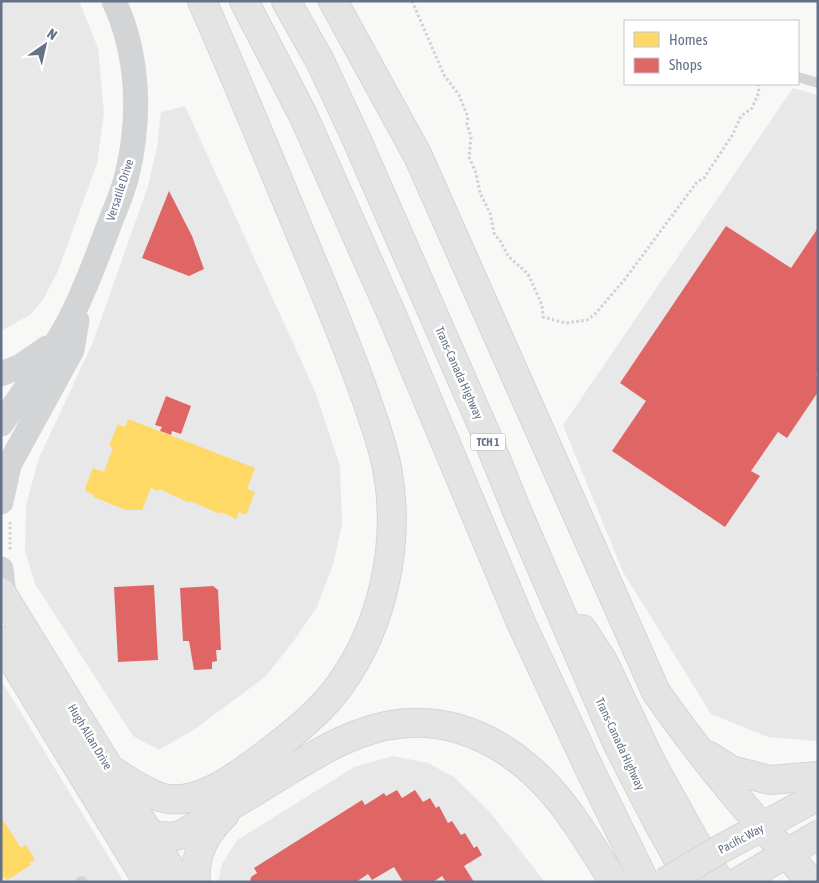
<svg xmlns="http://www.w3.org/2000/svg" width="819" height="883" font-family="'Asap Condensed',sans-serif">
<rect width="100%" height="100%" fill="#f8f8f7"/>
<path fill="#e8e8e9" d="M 1,1 L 79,1 L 98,48 L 104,113 L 97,164 L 58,271 L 43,300 L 31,314 L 1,331 Z
M 793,88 L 818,95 L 818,740 L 815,741 L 768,737 L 711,714 L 623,572 L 563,425 Z
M 185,106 L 315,391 L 340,466 L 342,524 L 333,565 L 317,607 L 293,642 L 265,677 L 195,729 L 159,750 L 133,736 L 35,584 L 25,551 L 26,505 L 39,458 L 93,342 L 148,186 L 157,147 L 161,112 Z
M 1,680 L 124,882 L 1,882 Z
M 393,756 L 428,763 L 454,777 L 489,811 L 545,882 L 218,882 L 222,864 L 237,840 L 354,767 Z"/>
<path fill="#ffd966" d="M 128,419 L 255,468 L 247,489 L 255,492 L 246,515 L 239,512 L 236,519 L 221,512 L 220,514 L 190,501 L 190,503 L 159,489 L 158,491 L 151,488 L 142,510 L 126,510 L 94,497 L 94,495 L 87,492 L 85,488 L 93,468 L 104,472 L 113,448 L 109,446 L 118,424 L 125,427 Z
M 1,817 L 21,848 L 26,845 L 35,860 L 29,863 L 31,865 L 7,880 L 5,877 L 1,879 Z"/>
<path fill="#e06666" d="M 169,191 L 192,236 L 204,269 L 189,276 L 142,258 Z
M 726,226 L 791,268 L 818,228 L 818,372 L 816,374 L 818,376 L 818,392 L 787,438 L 778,432 L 751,471 L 760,476 L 725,527 L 612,451 L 646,401 L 620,383 Z
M 166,396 L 191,406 L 181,434 L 172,431 L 171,435 L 166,433 L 160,431 L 162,427 L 155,425 Z
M 154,585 L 158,660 L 118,662 L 114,587 Z
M 213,586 L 218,590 L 221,650 L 216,650 L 217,661 L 212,662 L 212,669 L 194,670 L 189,641 L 183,641 L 180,588 Z
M 397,790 L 402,798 L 415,790 L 423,802 L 430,798 L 436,808 L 439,806 L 448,823 L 452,821 L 461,835 L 465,833 L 474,848 L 477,846 L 482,855 L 464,866 L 474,882 L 446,882 L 442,876 L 433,882 L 403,882 L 394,867 L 372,880 L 368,874 L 356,882 L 250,882 L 251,877 L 257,873 L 254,868 L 362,800 L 365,805 L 384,793 L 386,796 Z"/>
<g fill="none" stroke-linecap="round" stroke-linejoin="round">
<defs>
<path id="secondary" d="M 1,592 L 179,882
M 1,641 L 148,882
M 719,850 L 818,796
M 738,882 L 818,835"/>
<path id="motorway" d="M 244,1 L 303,115 L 392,315 L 522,625 L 590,770 L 645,882
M 286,1 L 320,61 L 356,138 L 485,432 L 517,511 L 618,745 L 657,821 L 691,882
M 333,1 L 418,156 L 656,692 C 685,733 716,774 750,813 C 770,836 791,858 811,882
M 582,629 L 603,661 L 651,762 L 697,845 L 720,882
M 709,756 L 731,770 L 770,780 L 818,776
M 107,767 C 124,778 141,791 160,797 C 197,809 241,773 269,752 C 295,732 323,710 342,682 C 383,624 400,544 388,474 C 385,452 377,431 370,410 C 353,359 332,309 311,259 C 275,173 240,87 202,1
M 110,820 C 130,827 153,839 175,836 C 183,835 192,828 199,824 C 224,810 249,795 273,780 C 300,764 327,746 356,735 C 429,706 495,731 547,786 C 573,814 593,849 614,882
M 196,882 C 194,854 205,833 225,814"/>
</defs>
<use href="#secondary" stroke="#d4d5d7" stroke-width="30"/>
<use href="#motorway" stroke="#d3d5d6" stroke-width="30"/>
<path stroke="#d0d1d2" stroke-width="3" stroke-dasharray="2.5 2.5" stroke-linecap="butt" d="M 412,1 L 444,75 L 459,95 L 468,117 L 467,124 L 471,137 L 469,157 L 476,173 L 480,193 L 490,213 L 494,233 L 501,242 L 508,256 L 528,274 L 542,305 L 543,317 L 566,323 L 587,320 L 595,314 L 625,279 L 697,182 L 704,178 L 733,134 L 741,116 L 752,108 L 759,92 L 758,84
M 10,522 L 10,550"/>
<path stroke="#d3d4d5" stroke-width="10" d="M 798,77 L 818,83
M 80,882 L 82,881"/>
<path stroke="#d3d4d5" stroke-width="25" d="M 1,374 L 21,366 L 47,348
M 1,424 C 24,391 49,358 68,323 C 83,295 94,265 105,236 C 112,216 122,196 127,175 C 141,118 139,55 114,1
M 1,502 L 9,465 L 72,350 L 77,321
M 1,569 L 4,596"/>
<use href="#secondary" stroke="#e4e4e5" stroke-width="28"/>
<use href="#motorway" stroke="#e4e4e5" stroke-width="28"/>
<defs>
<path id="secondary-bridge" d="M 665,882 L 719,850"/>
</defs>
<use href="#secondary-bridge" stroke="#d4d5d7" stroke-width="30" stroke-linecap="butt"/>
<use href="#secondary-bridge" stroke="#e4e4e5" stroke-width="28"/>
</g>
<g text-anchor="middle" stroke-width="5" stroke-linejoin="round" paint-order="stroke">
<rect fill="#fff" stroke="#939cac" stroke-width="1" x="470.5" y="433.5" width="35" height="17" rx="4"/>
<g font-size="11" font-weight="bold" fill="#657189">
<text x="488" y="446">TCH 1</text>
</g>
<g font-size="12" fill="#657189" stroke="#fff">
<text transform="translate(120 190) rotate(-72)" y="4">Versatile Drive</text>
<text transform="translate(459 373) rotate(66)" y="4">Trans-Canada Highway</text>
<text transform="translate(90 737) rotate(59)" y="4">Hugh Allan Drive</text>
<text transform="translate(620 744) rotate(65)" y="4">Trans-Canada Highway</text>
<text transform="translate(741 839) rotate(-28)" y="4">Pacific Way</text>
</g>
</g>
<rect width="819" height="883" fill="none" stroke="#657189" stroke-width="5"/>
<rect x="624" y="20" width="175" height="65" fill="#ffffff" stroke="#c1c6d0"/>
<rect x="634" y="32" width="25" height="15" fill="#ffd966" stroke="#c1c6d0"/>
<text x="669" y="45" font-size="15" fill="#657189">Homes</text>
<rect x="634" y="58" width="25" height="15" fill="#e06666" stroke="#c1c6d0"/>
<text x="669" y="70" font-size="15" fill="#657189">Shops</text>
<g transform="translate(45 45) rotate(34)" stroke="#ffffff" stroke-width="4" paint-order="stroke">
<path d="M0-4L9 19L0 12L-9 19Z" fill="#657189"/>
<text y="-8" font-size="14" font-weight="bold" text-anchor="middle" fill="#657189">N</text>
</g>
</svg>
